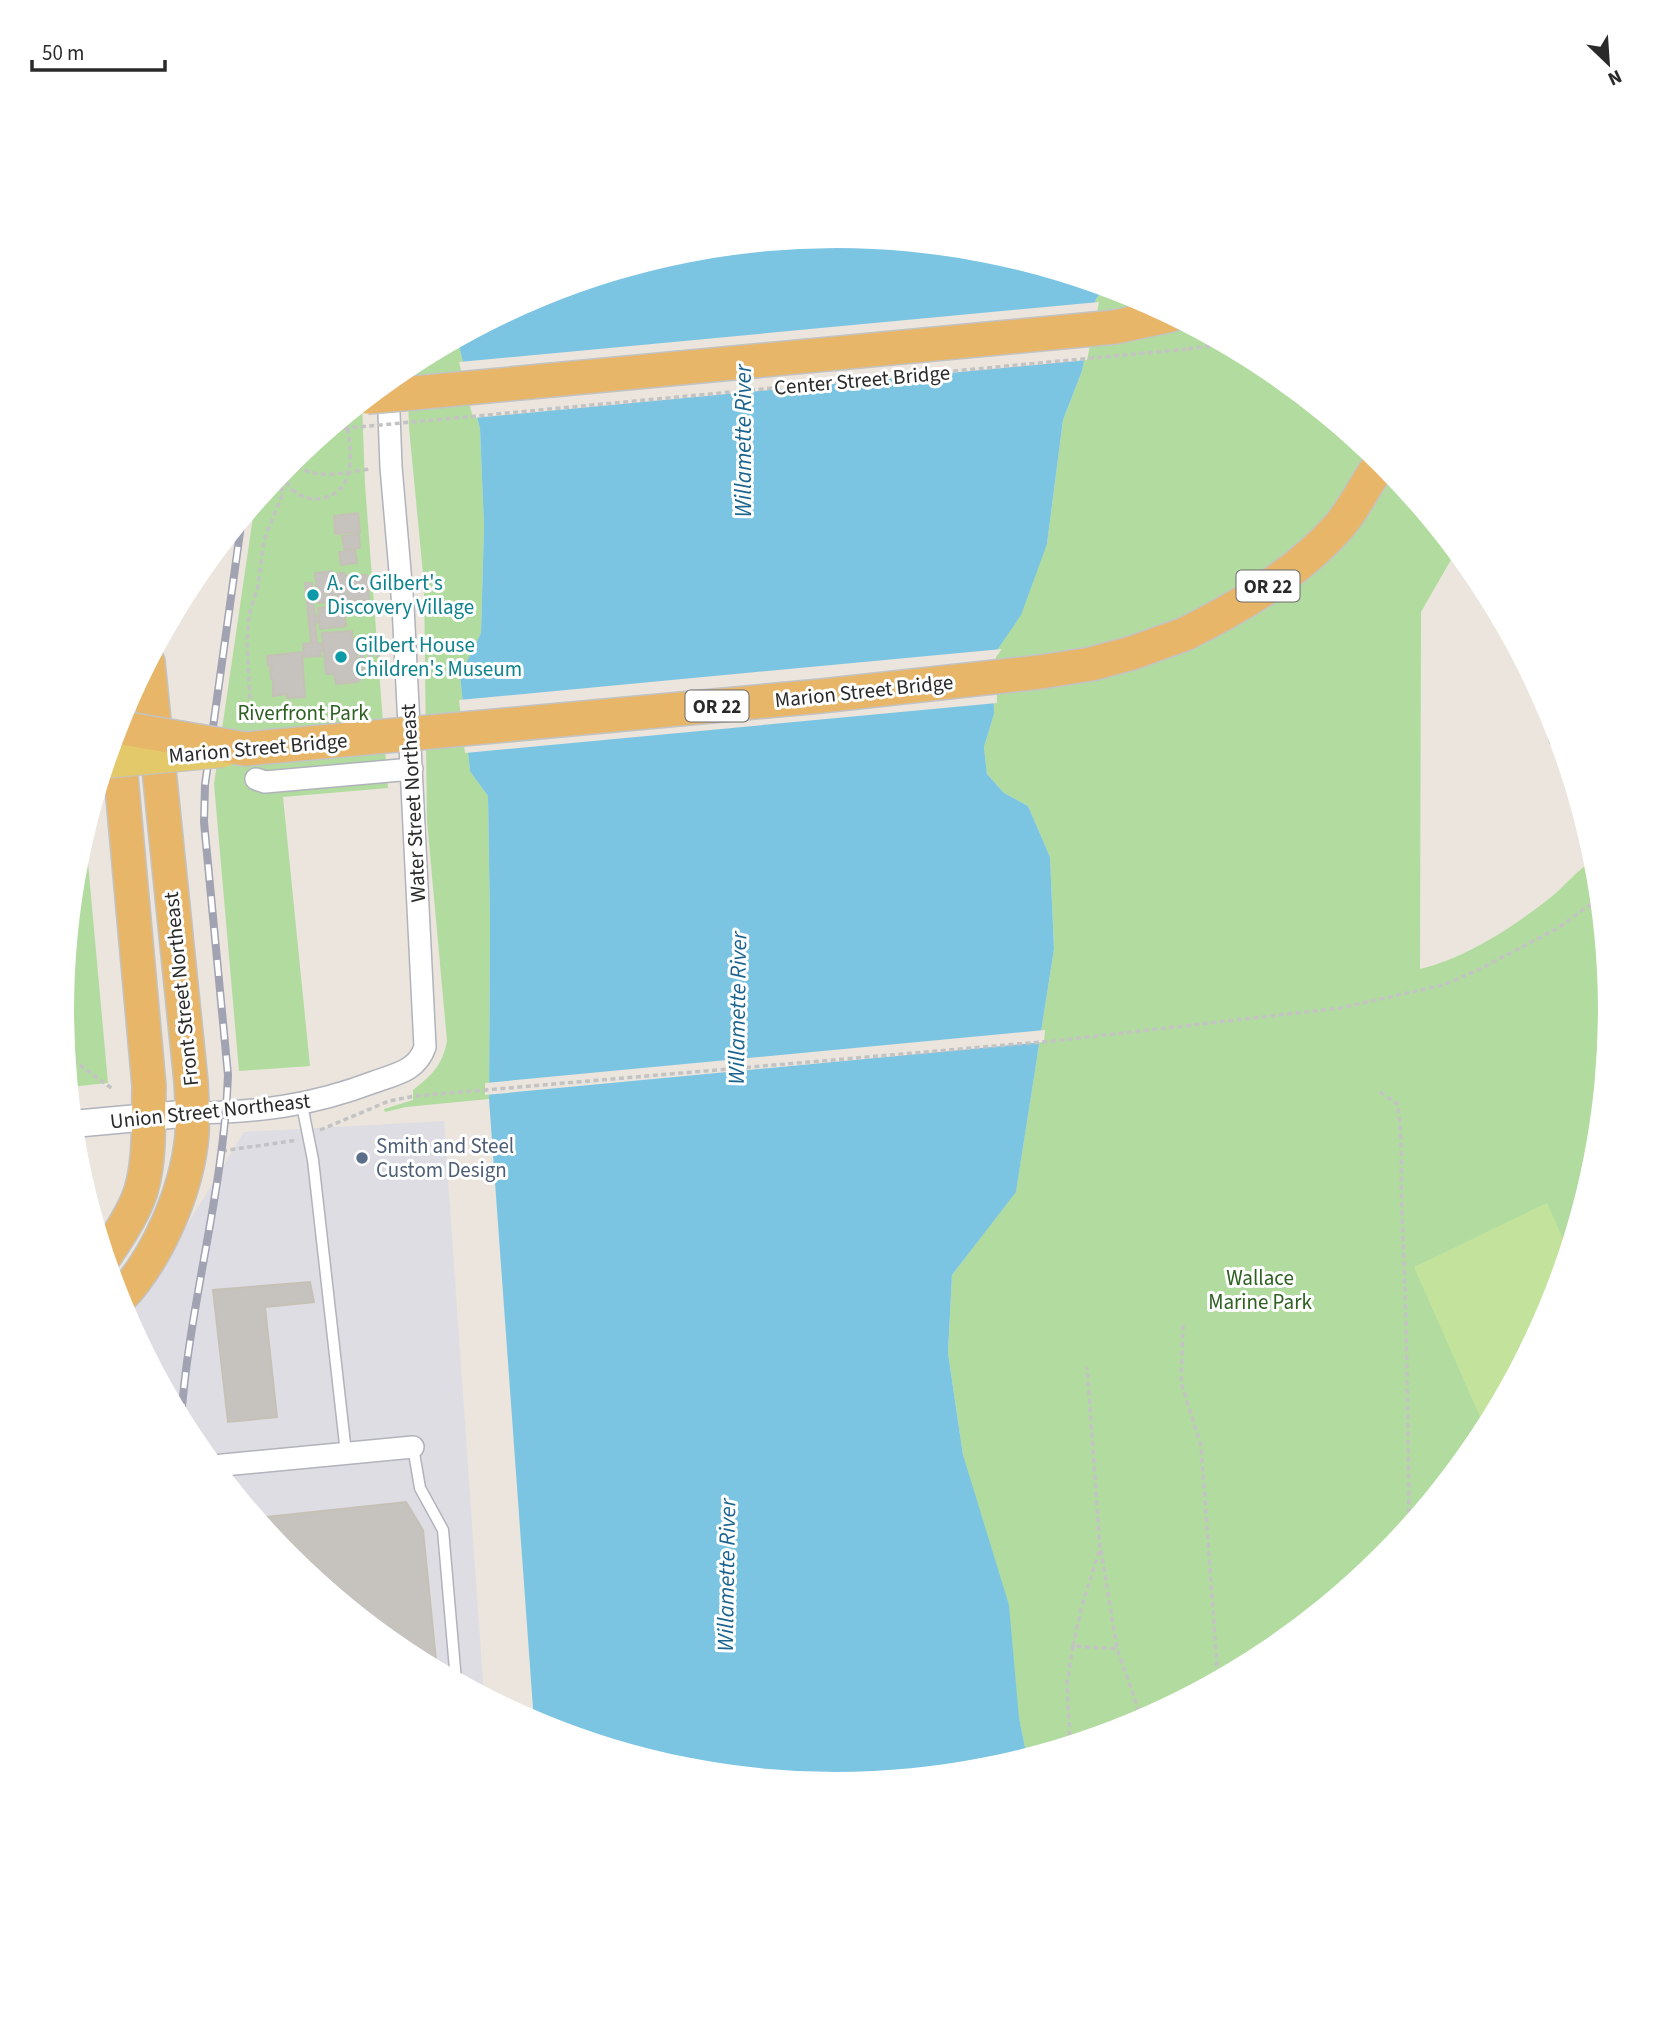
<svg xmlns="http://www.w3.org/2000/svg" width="1671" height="2019" font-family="'Source Sans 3',sans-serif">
<rect width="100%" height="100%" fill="#ebe5dd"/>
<path fill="#dfdde4" d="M 444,1121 L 484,1696 L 405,1653 L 288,1557 L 192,1439 L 128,1321 L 244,1132 Z"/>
<path fill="#b2dc9f" d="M 1106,286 L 1132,294 L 1266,366 L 1383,462 L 1456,551 L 1421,612 L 1420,969 C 1466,958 1513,927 1550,898 C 1563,888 1581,866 1595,859 L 1610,1010 L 1595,1161 L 1551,1306 L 1479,1440 L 1383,1557 L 1265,1653 L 1131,1725 L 1027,1757 L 963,1455 L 948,1353 L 952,1275 L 1016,1191 L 1054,949 L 1050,857 L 1028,806 L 1004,793 L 987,774 L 984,747 L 994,714 L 993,656 L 1047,544 L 1063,420 L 1082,371 L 1096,299 Z
M 460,337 L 459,346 L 480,429 L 484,526 L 481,633 L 460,675 L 470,770 L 488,796 L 490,925 L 489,1099 L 406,1107 L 385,1112 L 384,1109 L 413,1100 L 413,1090 C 432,1075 442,1066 447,1041 L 427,821 L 424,584 L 409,428 L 407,365 Z
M 362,402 L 365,485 L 388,788 L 283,797 L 310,1066 L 239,1071 L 214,784 L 255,503 L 288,462 Z
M 85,830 L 108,1083 L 69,1087 L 61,1009 L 76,858 Z"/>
<path fill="#c3e29c" d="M 65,971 L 67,971 L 73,1049 L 65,1043 L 61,1009 Z
M 1547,1203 L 1568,1250 L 1551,1306 L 1485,1428 L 1414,1267 Z"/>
<path fill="#7bc5e3" d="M 836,235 L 987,250 L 1106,286 L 1096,299 L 1082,371 L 1063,420 L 1047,544 L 1021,615 L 993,656 L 994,714 L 984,747 L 987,774 L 1004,793 L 1028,806 L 1050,857 L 1054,949 L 1016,1192 L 952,1275 L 948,1353 L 963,1455 L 1009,1605 L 1019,1718 L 1027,1757 L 986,1769 L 835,1784 L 684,1769 L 534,1722 L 489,1099 L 490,925 L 488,796 L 470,771 L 460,675 L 481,633 L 484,526 L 480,429 L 459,346 L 460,337 L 540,294 L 685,250 Z"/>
<path fill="#ebe5dd" d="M 1099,302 L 1087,360 L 473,418 L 459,362 Z
M 1002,649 L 996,657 L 997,703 L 465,753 L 459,700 Z
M 1045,1030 L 1044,1042 L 485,1095 L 485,1083 Z"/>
<path fill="#c6c2bd" stroke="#c6c1b7" stroke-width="2" d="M 358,513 L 360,532 L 335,534 L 334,516 Z
M 359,534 L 360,548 L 344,550 L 342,536 Z
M 355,550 L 357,563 L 341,565 L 339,552 Z
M 331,571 L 332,574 L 345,573 L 346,576 L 367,575 L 369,600 L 318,603 L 315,573 Z
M 305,583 L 312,583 L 313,593 L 317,592 L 317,598 L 313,599 L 315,616 L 319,616 L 319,622 L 315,623 L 317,643 L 323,644 L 324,651 L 320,651 L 321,656 L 304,657 L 303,644 L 311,643 Z
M 344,605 L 346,626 L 320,629 L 318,608 Z
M 352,631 L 353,642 L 357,642 L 358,668 L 364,668 L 364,677 L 357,682 L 336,684 L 334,674 L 326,674 L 322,633 Z
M 302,652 L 305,697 L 287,698 L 287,694 L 273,696 L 273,679 L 271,679 L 270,668 L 272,668 L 272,665 L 268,666 L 267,656 Z
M 1533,680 L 1551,714 L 1559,741 L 1550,743 Z
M 310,1282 L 314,1302 L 265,1307 L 277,1417 L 228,1422 L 213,1290 Z
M 406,1502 L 423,1530 L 437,1670 L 405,1653 L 346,1604 L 345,1597 L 338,1598 L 288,1557 L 256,1518 Z"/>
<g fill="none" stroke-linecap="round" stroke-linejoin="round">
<defs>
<path id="service" d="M 302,1105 L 313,1160 L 346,1453
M 413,1447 L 420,1488 L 443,1530 L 456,1681"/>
<path id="minor" d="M 256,779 L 265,782 L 412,769
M 192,1113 C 259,1112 311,1106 374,1082 C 396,1074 417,1071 425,1047 L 403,606 L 391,467 L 388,386
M 213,1466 L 413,1447"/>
<path id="tertiary" d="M 73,1124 L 192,1113"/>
<path id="trunk" d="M 414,393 L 1115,327 L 1171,315
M 1185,634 C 1241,606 1298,573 1340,525 C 1356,506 1367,481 1382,461
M 105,1256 C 117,1238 130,1219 138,1199 C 151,1168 148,1119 149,1086 L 117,731
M 118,1300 C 157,1260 187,1191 192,1135 C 193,1118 192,1099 191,1082 L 148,662"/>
</defs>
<use href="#service" stroke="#b1b3bc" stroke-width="13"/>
<use href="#minor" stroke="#b1b3bc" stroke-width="24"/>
<use href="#tertiary" stroke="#b1b3bc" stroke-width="29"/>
<use href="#trunk" stroke="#c3c3c3" stroke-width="36"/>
<path stroke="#c3c3c3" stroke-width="3.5" stroke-dasharray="5 3.5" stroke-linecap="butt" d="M 1188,349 L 1224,344
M 291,460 C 310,483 345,472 371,469
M 281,475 L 292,490
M 359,657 L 380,655
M 251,724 L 247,643 L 249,615 L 258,586 L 264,540 L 283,493 L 278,474
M 66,1055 L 114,1090
M 1380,1092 L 1397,1104 C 1404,1141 1400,1178 1402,1216 C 1407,1319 1408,1422 1409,1526
M 320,1130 L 389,1101 L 415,1096 L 1053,1041 L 1340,1008 L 1443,985 L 1478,970 L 1558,928 L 1599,898
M 222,1151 L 298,1140
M 1183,1325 L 1181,1382 L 1201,1446 L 1218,1679
M 1101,1550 L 1117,1649
M 1073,1646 L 1081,1609 L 1100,1548 L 1087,1367
M 1070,1744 L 1067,1683 L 1073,1646 L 1117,1649 L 1142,1719"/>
<use href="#service" stroke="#fff" stroke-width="10"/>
<use href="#minor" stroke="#fff" stroke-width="21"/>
<use href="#tertiary" stroke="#fff" stroke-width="26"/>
<use href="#trunk" stroke="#e8b668" stroke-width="33"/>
<defs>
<path id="rail" d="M 181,1420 C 189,1304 224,1191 228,1075 L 204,822 L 205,785 L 242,518"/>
</defs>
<use href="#rail" stroke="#a1a3b2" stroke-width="8"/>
<use href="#rail" stroke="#fff" stroke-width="5" stroke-dasharray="16" stroke-linecap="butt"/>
<defs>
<path id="primary-bridge" d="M 105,762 L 223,751"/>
<path id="trunk-bridge" d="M 367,397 L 414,393
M 116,727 L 245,749 L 821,696 L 1040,672 L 1091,664 L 1132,653 L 1185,634"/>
</defs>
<use href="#primary-bridge" stroke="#c3c3c3" stroke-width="34" stroke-linecap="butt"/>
<use href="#trunk-bridge" stroke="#c3c3c3" stroke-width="36" stroke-linecap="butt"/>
<path stroke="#c3c3c3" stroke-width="3.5" stroke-dasharray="5 3.5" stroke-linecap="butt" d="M 327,430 L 1188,349
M 292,490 C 301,497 312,501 324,498 C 361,488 349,442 346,414"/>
<use href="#primary-bridge" stroke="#e3c96a" stroke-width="32"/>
<use href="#trunk-bridge" stroke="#e8b668" stroke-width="33"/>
</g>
<g fill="#0f9aa8" stroke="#fff" stroke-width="2.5">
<circle cx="313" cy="595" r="7"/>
<circle cx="341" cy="657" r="7"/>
</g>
<circle fill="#5c6f8a" stroke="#fff" stroke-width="2.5" cx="362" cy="1158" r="7"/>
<g text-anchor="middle" stroke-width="6" stroke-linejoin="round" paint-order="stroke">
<g fill="#fff" stroke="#6a6a6a" stroke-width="2">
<rect x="1236.5" y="570.5" width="63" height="31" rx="5"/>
<rect x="685.5" y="690.5" width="63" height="31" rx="5"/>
</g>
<g font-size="19" font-weight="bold" fill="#2a2a2a">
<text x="1268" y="593">OR 22</text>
<text x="717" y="713">OR 22</text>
</g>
<g font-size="21" fill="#2a2a2a" stroke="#fff">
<text transform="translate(862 380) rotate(-5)" y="7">Center Street Bridge</text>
<text transform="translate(864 691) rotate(-6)" y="7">Marion Street Bridge</text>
<text transform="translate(258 748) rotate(-5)" y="7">Marion Street Bridge</text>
<text transform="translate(413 803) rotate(-93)" y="7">Water Street Northeast</text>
<text transform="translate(181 989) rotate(-96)" y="7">Front Street Northeast</text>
<text transform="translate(210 1111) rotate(-6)" y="7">Union Street Northeast</text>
</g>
<g font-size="21" fill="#0d838f" stroke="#fff" text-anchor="start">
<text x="327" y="590">A. C. Gilbert's<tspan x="327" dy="24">Discovery Village</tspan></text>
<text x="355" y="652">Gilbert House<tspan x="355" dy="24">Children's Museum</tspan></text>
</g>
<g font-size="21" fill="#2d6021" stroke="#fff">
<text x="303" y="720">Riverfront Park</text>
<text x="1260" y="1285">Wallace<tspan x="1260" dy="24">Marine Park</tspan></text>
</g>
<g font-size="21" fill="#4e5e75" stroke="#fff" text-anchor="start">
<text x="376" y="1153">Smith and Steel<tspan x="376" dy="24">Custom Design</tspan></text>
</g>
<g font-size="23" font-style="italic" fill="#1a638e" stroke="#fff">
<text transform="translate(743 441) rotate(-90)" y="8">Willamette River</text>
<text transform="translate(737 1008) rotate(-89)" y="8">Willamette River</text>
<text transform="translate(726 1575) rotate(-89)" y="8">Willamette River</text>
</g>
</g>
<path d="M0 0H1671V2019H0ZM74 1010a762 762 0 1 1 1524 0a762 762 0 1 1-1524 0Z" fill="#fff" fill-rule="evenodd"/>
<g transform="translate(1608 63) rotate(155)" stroke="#ffffff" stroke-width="5" paint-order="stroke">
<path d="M0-5L12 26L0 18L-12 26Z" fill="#2a2a2a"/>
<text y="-10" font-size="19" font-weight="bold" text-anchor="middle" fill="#2a2a2a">N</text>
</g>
<path d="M32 60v10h133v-10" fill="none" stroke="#2a2a2a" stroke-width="3.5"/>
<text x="42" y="60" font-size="21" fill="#2a2a2a" stroke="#ffffff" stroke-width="5" paint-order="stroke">50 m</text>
</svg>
